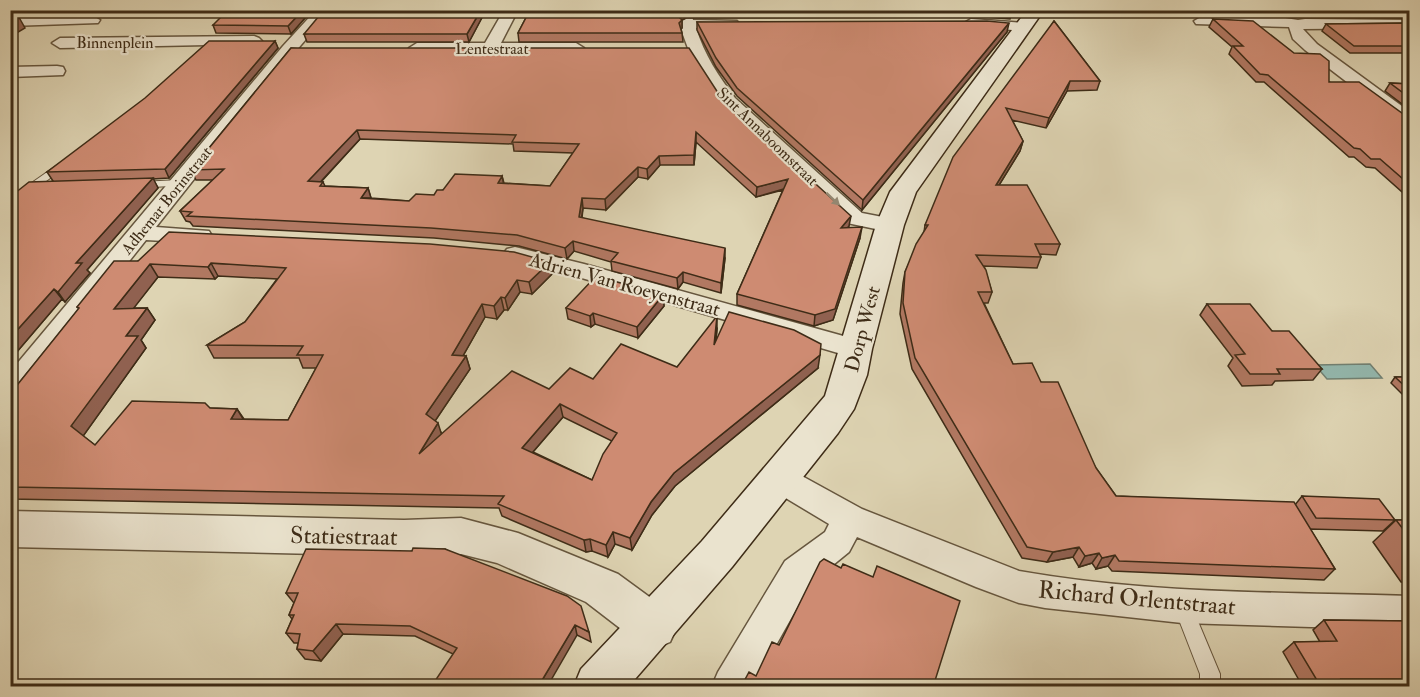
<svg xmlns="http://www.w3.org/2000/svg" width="1420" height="697" font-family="'IM FELL Double Pica',serif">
<rect width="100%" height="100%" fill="#ded4b3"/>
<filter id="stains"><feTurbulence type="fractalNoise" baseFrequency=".00333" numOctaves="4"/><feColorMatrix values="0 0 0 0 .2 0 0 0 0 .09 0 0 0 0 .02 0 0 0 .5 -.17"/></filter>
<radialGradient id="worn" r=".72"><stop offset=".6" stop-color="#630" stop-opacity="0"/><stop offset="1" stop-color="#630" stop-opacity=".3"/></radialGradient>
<path fill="#93b8ae" stroke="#718072" stroke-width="1.5" d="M 1370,364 L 1382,378 L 1327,379 L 1315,365 Z"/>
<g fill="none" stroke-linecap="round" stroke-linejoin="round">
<defs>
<path id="service" d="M 63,161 L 68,164 L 67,166 L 10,207 L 10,198 Z
M 180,180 L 184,181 L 184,185 L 139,188 L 134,185 L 139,182 Z
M 1183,598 L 1189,601 L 1192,607 L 1220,674 L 1220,686 L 1200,686 L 1200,674 L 1174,607 L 1177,601 Z"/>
<path id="minor" d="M 316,10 L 331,10 L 295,52 L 156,227 L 209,231 L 212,236 L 209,241 L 201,243 L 146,240 L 20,399 L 10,402 L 10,372 L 283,46 Z
M 504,10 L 518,10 L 501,43 L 576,43 L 584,48 L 576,53 L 417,53 L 409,48 L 417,43 L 485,43 Z
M 677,10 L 691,10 L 693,20 L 737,21 L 739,24 L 732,28 L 696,28 C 704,54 719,77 735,98 L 862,213 L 898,220 L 901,225 L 898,230 L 890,232 L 847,223 L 723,106 L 692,59 L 679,24 Z
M 93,16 L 100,20 L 98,23 L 10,26 L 10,18 Z
M 1201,17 L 1279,17 L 1298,20 L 1305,19 L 1410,20 L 1410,28 L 1303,29 L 1317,44 L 1410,112 L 1410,126 L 1403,125 L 1305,50 L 1293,39 L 1289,27 L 1196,24 L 1194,21 Z
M 971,19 L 1024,23 L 1031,27 L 1024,31 L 966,26 L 964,23 Z
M 254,36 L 259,38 L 262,41 L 259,44 L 60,48 L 52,43 L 60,38 Z
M 57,66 L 63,67 L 65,71 L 63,75 L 10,77 L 10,67 Z
M 515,247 L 584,264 L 865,342 L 869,349 L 865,356 L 855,358 L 568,274 L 507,259 L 503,254 L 507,249 Z
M 780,466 L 791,470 L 862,509 L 1019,571 C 1147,594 1280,592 1410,596 L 1410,630 L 1182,623 L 1045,608 L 1019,603 L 976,587 L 857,537 L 849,552 L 811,583 L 753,686 L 712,686 L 718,672 L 785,561 L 825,532 L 829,524 L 769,488 L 764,479 L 769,470 Z"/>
<path id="tertiary" d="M 10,511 L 404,520 L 461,518 L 518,533 L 618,574 L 670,612 L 677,627 L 670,642 L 654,649 L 638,642 L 586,602 L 497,563 L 461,554 L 404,556 L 10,547 Z"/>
<path id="secondary" d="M 1027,10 L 1044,10 L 916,192 L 904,225 L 872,349 L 867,375 L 854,409 L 838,433 L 732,567 L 629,686 L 574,686 L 581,669 L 702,541 L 825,396 L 876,225 L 890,192 Z"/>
</defs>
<use href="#service" stroke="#66563e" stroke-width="2"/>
<use href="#minor" stroke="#66563e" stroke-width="3"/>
<use href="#tertiary" stroke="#66563e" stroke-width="3"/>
<use href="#secondary" stroke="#3e2c17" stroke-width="3"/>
<use href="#service" fill="#eae3ce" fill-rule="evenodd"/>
<use href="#minor" fill="#eae3ce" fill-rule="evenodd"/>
<use href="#tertiary" fill="#eae3ce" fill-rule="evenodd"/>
<use href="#secondary" fill="#eae3ce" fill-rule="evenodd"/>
</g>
<path fill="#b17862" stroke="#3e2c17" stroke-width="1.5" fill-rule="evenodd" d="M 312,10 L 291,34 L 216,33 L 213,25 Z
M 486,10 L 469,42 L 307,42 L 304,34 Z
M 530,10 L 1024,10 L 1012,11 L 1010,19 L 985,17 L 686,18 L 682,20 L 682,28 L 681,29 L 682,33 L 683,42 L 519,42 L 518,33 Z
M 1192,10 L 1235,10 L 1233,15 L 1198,16 Z
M 1295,10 L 1410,10 L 1410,18 L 1304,17 Z
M 1213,19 L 1329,82 L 1410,119 L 1410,199 L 1375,168 L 1366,167 L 1354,157 L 1349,157 L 1264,82 L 1256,82 L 1229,54 L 1232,47 L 1209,27 Z
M 1054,21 L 1100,81 L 1097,90 L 1067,91 L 1046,128 L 1012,120 L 1023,141 L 1020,151 L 999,185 L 1060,244 L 1056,255 L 1040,254 L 1041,257 L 1037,268 L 984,266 L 992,292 L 988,303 L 984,303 L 1013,364 L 1041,382 L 1096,468 L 1116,496 L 1295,505 L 1302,496 L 1395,520 L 1383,531 L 1310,529 L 1335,569 L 1324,580 L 1112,571 L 1108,566 L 1096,569 L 1092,563 L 1079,567 L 1073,557 L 1047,562 L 1022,558 L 912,369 L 900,314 L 903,283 L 905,272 L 924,232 L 925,225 Z
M 697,22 L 1007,32 L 862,210 L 737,96 L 716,67 L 697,30 Z
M 1410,23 L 1410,53 L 1350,53 L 1322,31 L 1326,24 Z
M 275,41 L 278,48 L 169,178 L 153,179 L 158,188 L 87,270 L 90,273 L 65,302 L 62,299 L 10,360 L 10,197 L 53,181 L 47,172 Z
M 291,48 L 722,99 L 849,226 L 848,228 L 860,238 L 833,320 L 814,326 L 737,305 L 737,294 L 783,190 L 756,197 L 696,142 L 694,165 L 660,165 L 648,179 L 638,177 L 606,210 L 583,208 L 582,218 L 725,258 L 721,293 L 683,282 L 678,289 L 612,271 L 611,262 L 574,251 L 567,259 L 519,246 L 434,238 L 193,226 L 190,222 L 186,221 L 180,211 L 213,180 L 196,180 L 191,170 ZM 360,139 L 513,144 L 514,151 L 573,153 L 550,186 L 504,183 L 502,176 L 443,190 L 434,195 L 409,201 L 371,198 L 368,188 L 325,186 L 323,182 L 321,182 Z
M 1390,83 L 1410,84 L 1410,110 L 1385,91 Z
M 138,261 L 552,274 L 532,294 L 520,292 L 508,310 L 504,310 L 497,319 L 485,317 L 463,356 L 466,356 L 470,369 L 435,421 L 442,434 L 549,389 L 593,379 L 677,367 L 717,329 L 716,341 L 818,368 L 675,486 L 652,515 L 632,550 L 615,544 L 608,557 L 592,551 L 586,552 L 502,516 L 499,508 L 10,499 L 10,394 L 79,309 L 77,307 ZM 218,276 L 277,279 L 245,322 L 207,345 L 214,358 L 299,358 L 303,368 L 316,368 L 288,420 L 244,419 L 237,409 L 210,408 L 95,445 L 83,436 L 146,348 L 141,340 L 155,320 L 147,308 L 133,308 L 158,277 L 215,279 ZM 563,417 L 612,441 L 592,480 L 533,452 Z
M 663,295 L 664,306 L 638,338 L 595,324 L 591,327 L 568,319 L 566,308 Z
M 1207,304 L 1272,331 L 1322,369 L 1313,380 L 1275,381 L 1272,385 L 1242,386 L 1228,366 L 1233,358 L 1200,315 Z
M 1395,377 L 1410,377 L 1410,402 L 1391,383 Z
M 1396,520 L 1410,520 L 1410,583 L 1401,582 L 1373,542 Z
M 445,549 L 589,632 L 591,642 L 577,635 L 453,654 L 415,636 L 343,634 L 321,661 L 305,659 L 297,649 L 298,643 L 294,643 L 286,633 L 292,619 L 289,615 L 294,603 L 286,593 L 412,551 Z
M 1324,620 L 1410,621 L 1410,687 L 1303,687 L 1283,652 L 1294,642 L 1320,642 L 1313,630 Z"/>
<path fill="#906150" stroke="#3e2c17" stroke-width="1.5" d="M 303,10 L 312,10 L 291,34 L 288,26 Z
M 481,10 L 486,10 L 469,42 L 467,34 Z
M 684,10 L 686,10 L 686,18 L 682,20 L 682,28 L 679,31 L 677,15 Z
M 16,12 L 25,28 L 10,37 L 10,16 Z
M 1009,23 L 1007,32 L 862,210 L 863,200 Z
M 275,41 L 278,48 L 169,178 L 165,169 Z
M 1070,81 L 1067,91 L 1046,128 L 1049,118 Z
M 357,130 L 360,139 L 312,191 L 308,181 Z
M 696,132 L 696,142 L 694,165 L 694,155 Z
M 1023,141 L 1020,151 L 993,195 L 996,185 Z
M 659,156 L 660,165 L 648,179 L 647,169 Z
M 638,167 L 638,177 L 606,210 L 605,199 Z
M 502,176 L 504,186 L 498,183 Z
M 153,178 L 158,188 L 87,270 L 90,273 L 65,302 L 58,292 L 76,263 Z
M 788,179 L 787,188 L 756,197 L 757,187 Z
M 368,188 L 371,198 L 361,198 Z
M 582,198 L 583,208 L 580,227 L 579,217 Z
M 851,216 L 849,226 L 839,238 L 841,228 Z
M 862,227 L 860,238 L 833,320 L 814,326 L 815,315 Z
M 573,241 L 574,251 L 567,259 L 565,248 Z
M 725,248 L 725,258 L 721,293 L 721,283 Z
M 550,262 L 552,274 L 532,294 L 529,282 Z
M 211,263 L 218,276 L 215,279 L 208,267 Z
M 150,264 L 158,277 L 123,322 L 114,309 Z
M 683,272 L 683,282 L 678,289 L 677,278 Z
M 517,280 L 520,292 L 508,310 L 505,298 Z
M 54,289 L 62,299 L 10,360 L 10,338 Z
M 663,295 L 664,306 L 638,338 L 637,327 Z
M 501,297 L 504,310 L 497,319 L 494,306 Z
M 482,304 L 485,317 L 456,368 L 452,355 Z
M 147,308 L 155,320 L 141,340 L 146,348 L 81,439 L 71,426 L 126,336 Z
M 593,313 L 595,324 L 591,327 L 590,316 Z
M 717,316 L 717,329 L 714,357 L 714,345 Z
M 820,355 L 818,368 L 675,486 L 652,515 L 632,550 L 630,538 L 651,502 L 674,473 Z
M 466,356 L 470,369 L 431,427 L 426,414 Z
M 560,404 L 563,417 L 526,460 L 522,448 Z
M 237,409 L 245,422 L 231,419 Z
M 438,423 L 442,436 L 419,454 Z
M 613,532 L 615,544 L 608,557 L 606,545 Z
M 590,539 L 592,551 L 586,552 L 584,540 Z
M 1079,547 L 1073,557 L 1047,562 L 1053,552 Z
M 1099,553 L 1092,563 L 1079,567 L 1085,556 Z
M 1115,555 L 1108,566 L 1096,569 L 1102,558 Z
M 336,624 L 343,634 L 321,661 L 313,651 Z
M 575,625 L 577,635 L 547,687 L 538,687 Z"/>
<path fill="#ce8b72" stroke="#3e2c17" stroke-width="1.5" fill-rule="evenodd" d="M 228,10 L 303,10 L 288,26 L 213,25 Z
M 324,10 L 481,10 L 467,34 L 304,34 Z
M 530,10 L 684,10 L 677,15 L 682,20 L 679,23 L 682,33 L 518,33 Z
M 1335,10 L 1410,10 L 1410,12 Z
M 1213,19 L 1253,21 L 1294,53 L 1320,54 L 1329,61 L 1329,82 L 1359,82 L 1410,119 L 1410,126 L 1404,126 L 1410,130 L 1410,185 L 1380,159 L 1371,159 L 1360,149 L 1354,148 L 1268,75 L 1260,74 L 1233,46 L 1243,46 Z
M 987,21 L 1009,23 L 863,200 L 737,88 L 716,58 L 697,22 Z
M 1054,21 L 1100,81 L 1070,81 L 1049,118 L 1006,108 L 1023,141 L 996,185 L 1027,185 L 1060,244 L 1035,244 L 1041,257 L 976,255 L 986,270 L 992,292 L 978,292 L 1013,364 L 1032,363 L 1041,382 L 1058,382 L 1096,468 L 1116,496 L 1294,502 L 1335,569 L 1119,561 L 1115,555 L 1102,558 L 1099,553 L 1085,556 L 1079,547 L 1053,552 L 1027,547 L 915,358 L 903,303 L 905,272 L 916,244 L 928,225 L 925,225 L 953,157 Z
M 1410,23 L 1410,46 L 1354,46 L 1326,24 Z
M 209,41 L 275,41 L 165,169 L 47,172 L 145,98 Z
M 291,48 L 689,48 L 722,99 L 851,216 L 841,228 L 862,227 L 835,309 L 815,315 L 737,294 L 788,179 L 757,187 L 696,132 L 694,155 L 659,156 L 647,169 L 638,167 L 605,199 L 582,198 L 579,217 L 725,248 L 721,283 L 683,272 L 677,278 L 611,261 L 618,253 L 573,241 L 565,248 L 517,235 L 431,228 L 187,216 L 192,212 L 180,211 L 224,169 L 191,170 ZM 357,130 L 516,135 L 512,142 L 579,144 L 550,186 L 498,183 L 502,176 L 455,174 L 443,190 L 437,190 L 434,195 L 416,194 L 409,201 L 361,198 L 368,188 L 320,186 L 323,182 L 308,181 Z
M 1390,83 L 1410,84 L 1410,98 Z
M 153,178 L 76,263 L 82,263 L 58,292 L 54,289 L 10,338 L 10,197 L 29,182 Z
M 169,232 L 430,244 L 514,252 L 550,262 L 529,282 L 517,280 L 505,298 L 501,297 L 494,306 L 482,304 L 452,355 L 466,356 L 426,414 L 438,423 L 419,454 L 512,371 L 549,389 L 570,368 L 593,379 L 621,344 L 677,367 L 717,316 L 714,345 L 729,312 L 794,330 L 821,344 L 820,355 L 674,473 L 651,502 L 630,538 L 613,532 L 606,545 L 590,539 L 584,540 L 498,504 L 504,496 L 10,487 L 10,394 L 79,308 L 77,307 L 114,261 L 138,261 ZM 211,263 L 286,268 L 245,322 L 207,345 L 303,346 L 297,355 L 323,355 L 288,420 L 231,419 L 237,409 L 210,408 L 205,403 L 132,401 L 95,445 L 71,426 L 138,336 L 126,336 L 147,308 L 114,309 L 150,264 L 208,267 ZM 560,404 L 617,433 L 603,454 L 592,480 L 522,448 Z
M 596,276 L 663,295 L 637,327 L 593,313 L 590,316 L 566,308 Z
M 1207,304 L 1250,304 L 1272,331 L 1289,331 L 1322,369 L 1277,369 L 1280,374 L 1250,374 L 1235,355 L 1245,354 Z
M 1395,377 L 1410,377 L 1410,391 Z
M 1302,496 L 1379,499 L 1395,520 L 1316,518 Z
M 1396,520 L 1410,520 L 1410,538 Z
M 413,548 L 445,549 L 567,596 L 581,606 L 589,632 L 575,625 L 538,687 L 431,687 L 457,648 L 410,626 L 336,624 L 313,651 L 297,649 L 300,634 L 286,633 L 294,615 L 289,615 L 298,593 L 286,593 L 306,549 L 412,551 Z
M 824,559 L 841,568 L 843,564 L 873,577 L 877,566 L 960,601 L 933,687 L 741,687 L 749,672 L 756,676 L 772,642 L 779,645 L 820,562 Z
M 1324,620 L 1410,621 L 1410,679 L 1341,679 L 1346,687 L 1321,687 L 1294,642 L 1337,641 Z"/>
<defs><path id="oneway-solid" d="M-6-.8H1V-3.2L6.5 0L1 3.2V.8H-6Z" transform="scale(1.5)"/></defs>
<use fill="#948872" href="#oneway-solid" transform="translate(833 199) rotate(43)"/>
<g text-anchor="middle" stroke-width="4.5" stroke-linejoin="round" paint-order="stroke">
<g font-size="16" fill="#3e2c17" stroke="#eae3ce">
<text x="115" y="48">Binnenplein</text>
<text x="492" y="54">Lentestraat</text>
<text transform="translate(768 136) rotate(44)" y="6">Sint Annaboomstraat</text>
<text transform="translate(166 200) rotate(-51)" y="6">Adhemar Borinstraat</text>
</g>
<g font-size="20" fill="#3e2c17" stroke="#eae3ce">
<text transform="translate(625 284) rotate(15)" y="7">Adrien Van Roeyenstraat</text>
<text transform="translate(862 329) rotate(-75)" y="7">Dorp West</text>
</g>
<g font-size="24" fill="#3e2c17" stroke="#eae3ce">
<text transform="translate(344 536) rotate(1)" y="8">Statiestraat</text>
<text transform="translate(1137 598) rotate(5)" y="8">Richard Orlentstraat</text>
</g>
</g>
<rect width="1420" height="697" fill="none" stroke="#ded4b3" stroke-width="36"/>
<rect x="12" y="12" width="1396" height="673" fill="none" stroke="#3e2c17" stroke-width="3"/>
<rect x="18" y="18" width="1384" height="661" fill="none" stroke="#3e2c17" stroke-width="1.5"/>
<rect width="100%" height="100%" filter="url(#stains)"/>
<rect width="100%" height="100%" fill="url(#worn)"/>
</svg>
